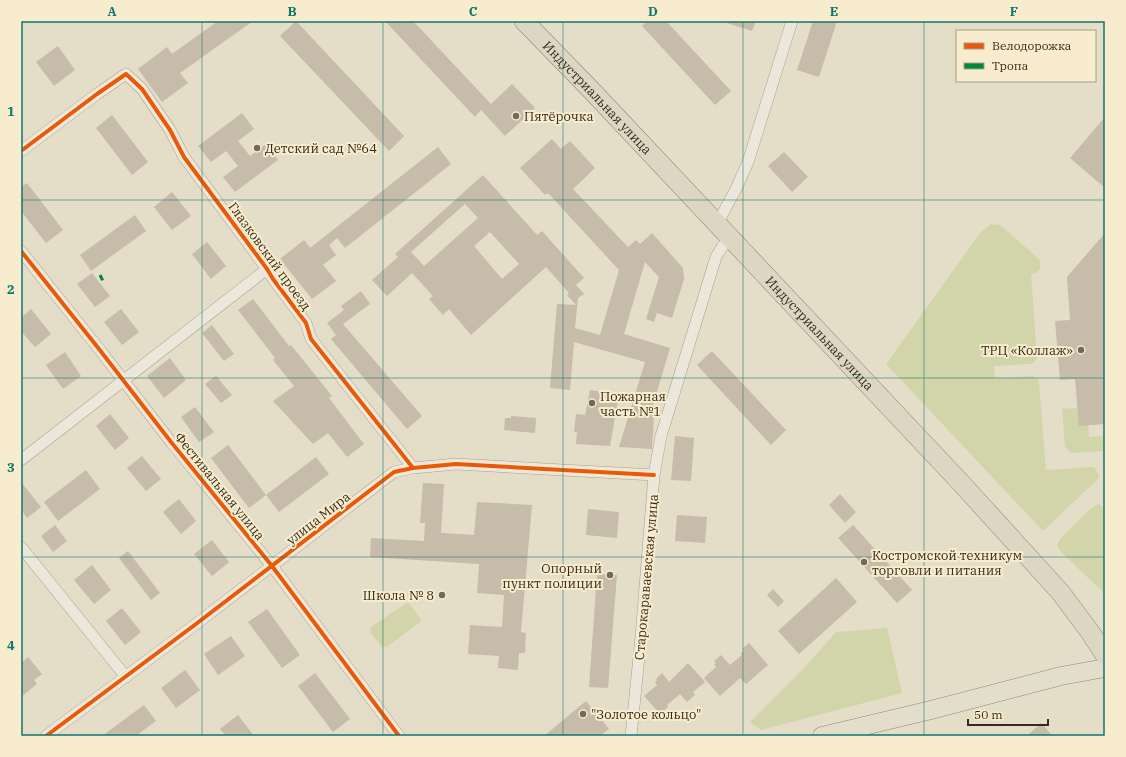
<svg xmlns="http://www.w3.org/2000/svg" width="1126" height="757" font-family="'IBM Plex Serif',serif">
<rect width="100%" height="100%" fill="#e4ddc8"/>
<path fill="#d2d5aa" d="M 991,224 L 1000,225 L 1039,259 C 1043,267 1039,272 1031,275 L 1037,358 L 1032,364 L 1029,364 L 994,366 L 995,378 L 1033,376 L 1038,379 L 1039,383 L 1046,470 L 1092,467 L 1095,468 L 1099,475 L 1098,479 L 1043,531 L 886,364 L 981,232 Z
M 1087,407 L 1089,437 L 1105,436 L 1105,451 L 1071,453 L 1065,447 L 1062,409 Z
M 1099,504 L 1105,509 L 1105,594 L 1061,552 L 1057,545 L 1060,539 L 1091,508 Z
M 409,603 L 421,619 L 420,622 L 387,647 L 382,647 L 370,632 L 371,627 L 405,604 Z
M 887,628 L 902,693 L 761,730 L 750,722 L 807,665 L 836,632 Z"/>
<path fill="#c7bba9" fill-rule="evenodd" d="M 218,21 L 253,21 L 180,73 L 188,83 L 162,102 L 138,69 L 167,47 L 172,54 Z
M 296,21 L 404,136 L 389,151 L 280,36 Z
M 385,21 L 413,21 L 491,104 L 512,84 L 535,108 L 505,136 L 481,110 L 475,117 Z
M 647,21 L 666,21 L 731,91 L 715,105 L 642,26 Z
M 727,21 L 756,21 L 752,31 L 727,23 Z
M 813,21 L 837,21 L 819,77 L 797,70 Z
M 58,46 L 75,70 L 54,86 L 36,62 Z
M 242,113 L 254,129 L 238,141 L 250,156 L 266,144 L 278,160 L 235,192 L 223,177 L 238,166 L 226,151 L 211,162 L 198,146 Z
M 112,115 L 148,162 L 132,175 L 96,128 Z
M 1105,117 L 1105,188 L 1070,158 Z
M 552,139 L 561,149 L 570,141 L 595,168 L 573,189 L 628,247 L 636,240 L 640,244 L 652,233 L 683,268 L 684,279 L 672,318 L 657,313 L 654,322 L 646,319 L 659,277 L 645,262 L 624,334 L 670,348 L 650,415 L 654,415 L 652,449 L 619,447 L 645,362 L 574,342 L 570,390 L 550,388 L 557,304 L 576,305 L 567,295 L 569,293 L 546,267 L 471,335 L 449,309 L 443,315 L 429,299 L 433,296 L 412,273 L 387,296 L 372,280 L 398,257 L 395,254 L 483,175 L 537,235 L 542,231 L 584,278 L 576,285 L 584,294 L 578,298 L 575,328 L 600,335 L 619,270 L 548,193 L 545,195 L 520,168 ZM 465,204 L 478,218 L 424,266 L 411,252 ZM 490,232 L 519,264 L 502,279 L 474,246 Z
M 438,147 L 451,164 L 345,248 L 337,238 L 329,245 L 336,255 L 323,265 L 336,281 L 312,299 L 280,259 L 304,240 L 310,248 Z
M 784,152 L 808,177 L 792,192 L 768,166 Z
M 27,183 L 63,230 L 46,243 L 21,211 L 21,187 Z
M 172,192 L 191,216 L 172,230 L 154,207 Z
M 135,215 L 146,231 L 91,271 L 80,255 Z
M 1105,233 L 1105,424 L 1079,426 L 1075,379 L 1060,380 L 1055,321 L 1070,320 L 1067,277 Z
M 207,242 L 226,266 L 211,279 L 192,254 Z
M 92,273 L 110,296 L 95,307 L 77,284 Z
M 361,291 L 370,304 L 343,324 L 422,416 L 407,429 L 331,339 L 336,335 L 327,323 L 344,310 L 341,306 Z
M 253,299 L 289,346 L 291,345 L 332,396 L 329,398 L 364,444 L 347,457 L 328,433 L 313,444 L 273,401 L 294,386 L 273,360 L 275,358 L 238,310 Z
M 31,309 L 51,334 L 35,347 L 21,331 L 21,318 Z
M 121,309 L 139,332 L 122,345 L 104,322 Z
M 212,325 L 234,354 L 224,361 L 202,333 Z
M 712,351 L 786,430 L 771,445 L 697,365 Z
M 65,352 L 81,376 L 63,389 L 46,365 Z
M 170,358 L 186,380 L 164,398 L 147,376 Z
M 216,376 L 232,395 L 221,403 L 205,384 Z
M 590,390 L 619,395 L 610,446 L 576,444 L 577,432 L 574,432 L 576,414 L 585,415 Z
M 195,407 L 214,432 L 199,442 L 181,417 Z
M 110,414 L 129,438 L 115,450 L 96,426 Z
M 511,416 L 536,418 L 535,433 L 504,430 L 505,418 L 511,418 Z
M 675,436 L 694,438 L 691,481 L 671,480 Z
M 228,445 L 266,495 L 249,508 L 211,458 Z
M 142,456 L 161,479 L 146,491 L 127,468 Z
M 316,457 L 329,474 L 279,512 L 266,495 Z
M 86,470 L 100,489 L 58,521 L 44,502 Z
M 21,482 L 41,507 L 27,518 L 21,509 Z
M 423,483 L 444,484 L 441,533 L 474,535 L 477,502 L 532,505 L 521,632 L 526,633 L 525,653 L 519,653 L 518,670 L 498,668 L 499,656 L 468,654 L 470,625 L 502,627 L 504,595 L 477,593 L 479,564 L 370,557 L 371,538 L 424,541 L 425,523 L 420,523 Z
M 840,494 L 856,512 L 845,523 L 829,505 Z
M 179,499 L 196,521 L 181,534 L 163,512 Z
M 588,509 L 619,512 L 617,538 L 586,535 Z
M 677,515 L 707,517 L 705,543 L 675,541 Z
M 55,525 L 67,541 L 53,552 L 41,536 Z
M 853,525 L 912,590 L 897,603 L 838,538 Z
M 212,540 L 229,562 L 212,576 L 194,554 Z
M 128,551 L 160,593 L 151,600 L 119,558 Z
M 92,565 L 111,590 L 94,604 L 74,580 Z
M 597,574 L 617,575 L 608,688 L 589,687 Z
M 836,578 L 857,602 L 799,654 L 778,631 Z
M 773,589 L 784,601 L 778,607 L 767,595 Z
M 122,608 L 141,632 L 125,645 L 106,621 Z
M 267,609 L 300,655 L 282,668 L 248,622 Z
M 231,636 L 245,656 L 218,675 L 204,654 Z
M 749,643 L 768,665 L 746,684 L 740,678 L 720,696 L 704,678 L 716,667 L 714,664 L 716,663 L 714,661 L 721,655 L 730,665 L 742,655 L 741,653 L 744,651 L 742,649 Z
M 28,657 L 42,674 L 34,680 L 37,684 L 21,697 L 21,663 Z
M 688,663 L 705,682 L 693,692 L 695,695 L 687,702 L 680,694 L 667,705 L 668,707 L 660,714 L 644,696 L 657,685 L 655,682 L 657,681 L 656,679 L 662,673 L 669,682 Z
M 185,670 L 200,690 L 176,708 L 161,688 Z
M 315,673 L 350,719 L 333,732 L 298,686 Z
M 586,701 L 609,729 L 600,736 L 544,736 Z
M 144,705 L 156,721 L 136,736 L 102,736 Z
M 238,715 L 254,736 L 226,736 L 220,729 Z
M 1041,723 L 1053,736 L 1027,736 Z"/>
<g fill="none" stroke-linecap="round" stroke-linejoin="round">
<defs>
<path id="minor" d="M 21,151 L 97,94 L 126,74 L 142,89 L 170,130 L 184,157 L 267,269 L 273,279 L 306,323 L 311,339 L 413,468
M 717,224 L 736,189 L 748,162 L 792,21
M 21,251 L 99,349 L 171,442 L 272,566 L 399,736
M 21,460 L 267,269
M 21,547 L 126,677
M 46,736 L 196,624 L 394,472 L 413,468 L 456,464 L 654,475
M 631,736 L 641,637 L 654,475 L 661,436 L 716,257 L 722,247 L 730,238"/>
<path id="primary" d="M 822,736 L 931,710 L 1061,676 L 1105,668"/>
<g id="trunk">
<path id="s1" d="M 524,21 L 593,92 L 961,483 L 1061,593 L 1090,632 L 1105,655"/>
</g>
</defs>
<use href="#minor" stroke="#a9a192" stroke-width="12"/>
<use href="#primary" stroke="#8e8779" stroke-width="19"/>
<use href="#trunk" stroke="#8e8779" stroke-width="20"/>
<use href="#minor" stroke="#ece7db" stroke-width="11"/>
<use href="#primary" stroke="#e3decc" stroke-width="18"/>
<use href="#trunk" stroke="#ddd6c3" stroke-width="19"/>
<path stroke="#00873e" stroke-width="3" stroke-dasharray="6 3" stroke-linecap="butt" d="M 100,275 L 103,281"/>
<defs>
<path id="cycleway" d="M 21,151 L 97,94 L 126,74 L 142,89 L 170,130 L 184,157 L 267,269 L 273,279 L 306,323 L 311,339 L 413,468
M 21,251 L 99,349 L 171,442 L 272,566 L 399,736
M 46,736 L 196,624 L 394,472 L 413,468 L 456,464 L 654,475"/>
</defs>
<use href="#cycleway" stroke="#f7eccd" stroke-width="6"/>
<use href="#cycleway" stroke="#e8590c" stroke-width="4"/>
</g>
<path fill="none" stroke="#0f766e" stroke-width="1" stroke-opacity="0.55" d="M 202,21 L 202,736M 383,21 L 383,736M 563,21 L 563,736M 743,21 L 743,736M 924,21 L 924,736M 21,200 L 1105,200M 21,378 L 1105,378M 21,557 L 1105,557"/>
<g fill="#746958" stroke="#f7eccd" stroke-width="1.5">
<circle cx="516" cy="116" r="4"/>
<circle cx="257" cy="148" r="4"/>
<circle cx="1081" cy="350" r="4"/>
<circle cx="592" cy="403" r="4"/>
<circle cx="864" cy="562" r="4"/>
<circle cx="610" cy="575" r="4"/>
<circle cx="442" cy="595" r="4"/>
<circle cx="583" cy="714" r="4"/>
</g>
<g text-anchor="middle" stroke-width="4" stroke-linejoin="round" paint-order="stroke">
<g font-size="13" fill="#372a1b" stroke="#f7eccd">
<text dy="5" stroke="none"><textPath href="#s1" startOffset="106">Индустриальная улица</textPath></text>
<text transform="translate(270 256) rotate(54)" y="5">Глазковский проезд</text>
<text dy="5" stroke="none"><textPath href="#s1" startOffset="430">Индустриальная улица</textPath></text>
<text transform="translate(220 486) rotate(51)" y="5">Фестивальная улица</text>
<text transform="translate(318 518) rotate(-38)" y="5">улица Мира</text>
<text transform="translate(646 577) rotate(-85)" y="5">Старокараваевская улица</text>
</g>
<g font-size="13" fill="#372a1b" stroke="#f7eccd" text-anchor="start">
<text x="524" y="121">Пятёрочка</text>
<text x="265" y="153">Детский сад №64</text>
<text x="1073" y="355" text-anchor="end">ТРЦ «Коллаж»</text>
<text x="600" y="401">Пожарная<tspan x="600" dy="15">часть №1</tspan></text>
<text x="872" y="560">Костромской техникум<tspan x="872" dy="15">торговли и питания</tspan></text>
<text x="602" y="573" text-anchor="end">Опорный<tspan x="602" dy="15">пункт полиции</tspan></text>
<text x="434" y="600" text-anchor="end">Школа № 8</text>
<text x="591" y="719">"Золотое кольцо"</text>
</g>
</g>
<rect width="1126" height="757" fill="none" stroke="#f7eccd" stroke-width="44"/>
<rect x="956" y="30" width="140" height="52" fill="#f7eccd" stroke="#aa9e86"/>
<rect x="964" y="43" width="20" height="6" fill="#e8590c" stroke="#aa9e86"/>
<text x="992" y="50" font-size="12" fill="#372a1b">Велодорожка</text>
<rect x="964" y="63" width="20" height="6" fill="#00873e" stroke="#aa9e86"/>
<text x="992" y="70" font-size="12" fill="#372a1b">Тропа</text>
<path d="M968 719v6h80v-6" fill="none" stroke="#372a1b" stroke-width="2"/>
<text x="974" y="719" font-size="12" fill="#372a1b" stroke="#f7eccd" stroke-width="3" paint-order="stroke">50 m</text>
<rect x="22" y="22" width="1082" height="713" fill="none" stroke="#0f766e" stroke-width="1.5"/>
<g font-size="13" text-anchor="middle" font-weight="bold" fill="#0f766e">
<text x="112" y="16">A</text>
<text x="292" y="16">B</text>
<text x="473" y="16">C</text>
<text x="653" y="16">D</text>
<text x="834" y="16">E</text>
<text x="1014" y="16">F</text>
<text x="11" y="116">1</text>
<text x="11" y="294">2</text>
<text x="11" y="472">3</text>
<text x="11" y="650">4</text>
</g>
</svg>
